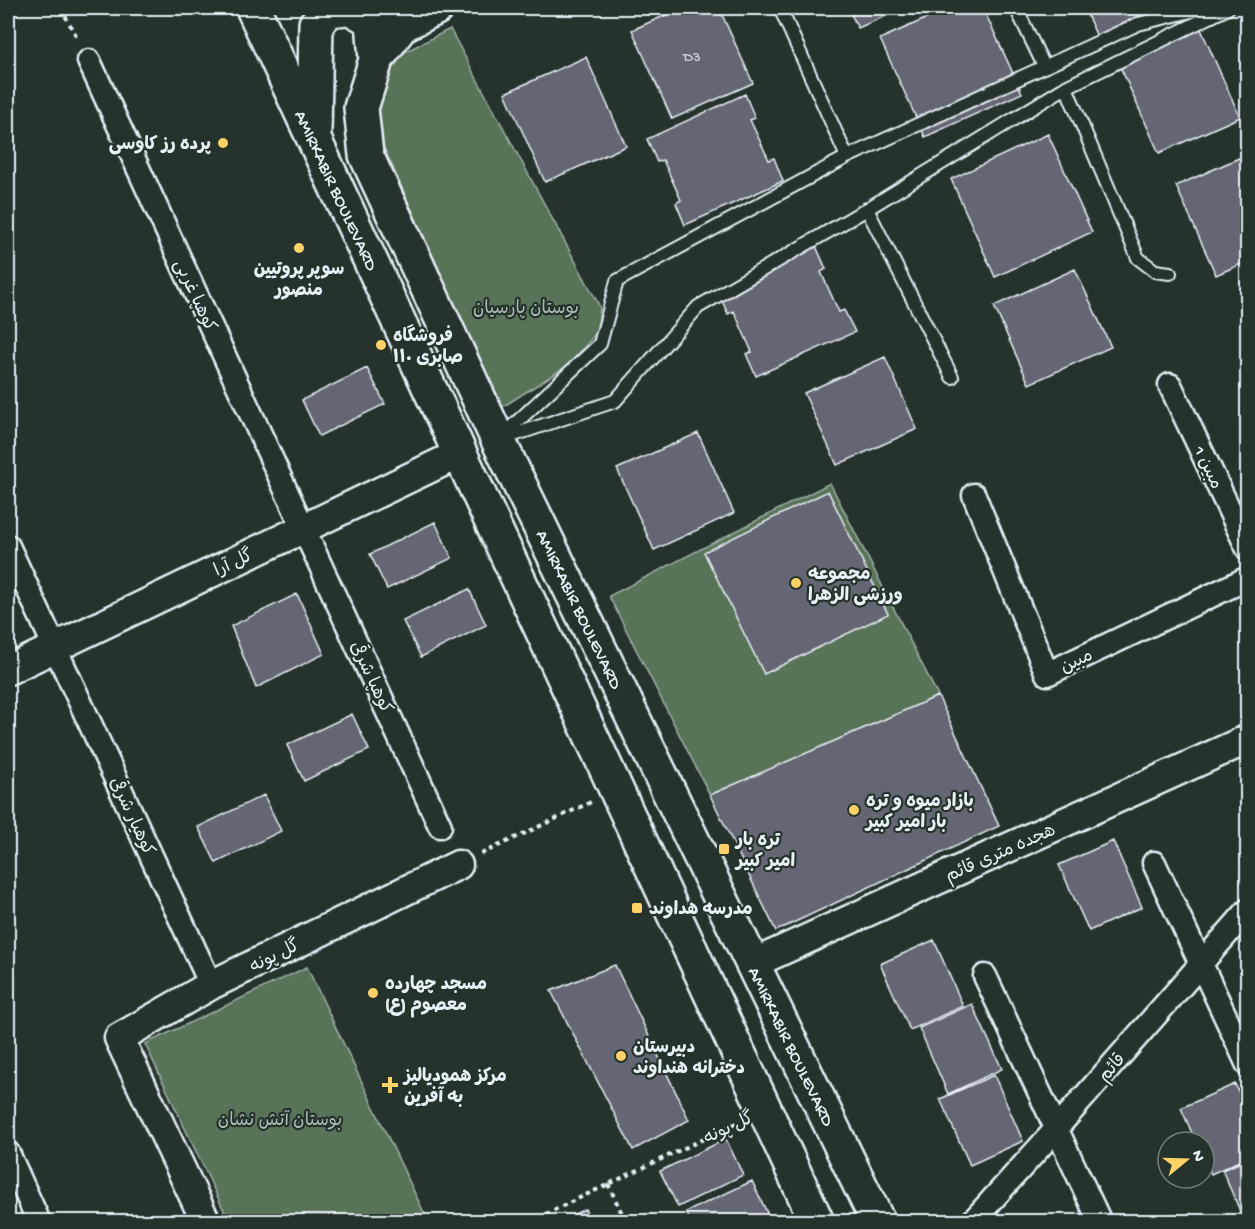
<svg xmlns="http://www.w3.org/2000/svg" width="1255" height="1229" font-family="'Gochi Hand','Playpen Sans Arabic',sans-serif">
<rect width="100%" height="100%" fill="#26332d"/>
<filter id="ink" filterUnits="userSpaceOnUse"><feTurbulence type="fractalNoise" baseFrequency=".0167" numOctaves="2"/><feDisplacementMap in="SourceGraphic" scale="12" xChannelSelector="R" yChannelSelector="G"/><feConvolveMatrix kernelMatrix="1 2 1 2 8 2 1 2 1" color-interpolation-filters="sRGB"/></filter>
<g filter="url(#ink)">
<path fill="#597359" stroke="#a0b2a8" stroke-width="1.5" d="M 450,29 L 600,307 L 597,332 L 570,364 L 501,408 L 371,119 L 381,64 Z
M 830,483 L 938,696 L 710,795 L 609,596 Z
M 307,967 L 428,1221 L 229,1221 L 145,1044 Z"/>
<path fill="#656673" stroke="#e8f1f8" stroke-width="1.5" d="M 682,8 L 719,8 L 753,83 L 672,119 L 632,30 Z
M 848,8 L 904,8 L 858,28 Z
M 950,8 L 983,8 L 1022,93 L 925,137 L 880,39 Z
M 1084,8 L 1173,8 L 1099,41 Z
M 1200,27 L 1240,117 L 1159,153 L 1119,64 Z
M 586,57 L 626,146 L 545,182 L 505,93 Z
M 745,94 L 755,118 L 750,120 L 769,160 L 774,158 L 783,181 L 685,225 L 676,203 L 681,200 L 663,160 L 657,162 L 647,139 Z
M 1048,134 L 1092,232 L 995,277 L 951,179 Z
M 1248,154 L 1248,261 L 1216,275 L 1176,186 Z
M 816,246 L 826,269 L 821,272 L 839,312 L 844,310 L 855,332 L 756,376 L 746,354 L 752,352 L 734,311 L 728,314 L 717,290 Z
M 1075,269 L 1111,347 L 1029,384 L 994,306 Z
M 885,357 L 917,429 L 837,465 L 804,393 Z
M 367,368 L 385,404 L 319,436 L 302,400 Z
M 698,433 L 734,513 L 654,550 L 617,469 Z
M 828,491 L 888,614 L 764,674 L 704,552 Z
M 435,522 L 452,558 L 387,589 L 370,554 Z
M 469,589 L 486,625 L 421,657 L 403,621 Z
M 297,594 L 324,654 L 256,688 L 231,626 Z
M 938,696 L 999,826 L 776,931 L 710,795 Z
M 352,714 L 369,750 L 304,781 L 287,745 Z
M 264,795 L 281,831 L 216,863 L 198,827 Z
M 1113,841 L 1142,907 L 1089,931 L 1059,865 Z
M 934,940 L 963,1006 L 910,1030 L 880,964 Z
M 615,965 L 689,1120 L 633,1150 L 551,991 Z
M 972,1004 L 1002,1069 L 948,1094 L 919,1028 Z
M 994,1075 L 1023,1141 L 970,1165 L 940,1099 Z
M 1235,1084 L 1248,1112 L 1248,1157 L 1211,1174 L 1204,1159 L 1204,1142 L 1196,1142 L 1181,1108 Z
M 726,1139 L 743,1175 L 678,1207 L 660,1171 Z
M 1248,1159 L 1248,1222 L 1245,1222 L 1222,1170 Z
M 752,1181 L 769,1217 L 760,1222 L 691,1222 L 686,1212 Z
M 585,1209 L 591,1222 L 558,1222 Z"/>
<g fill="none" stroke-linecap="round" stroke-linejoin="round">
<defs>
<path id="service" d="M 780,8 L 847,157
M 1016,8 L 1044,66
M 1066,87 L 1138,258 L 1155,271 L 1170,273
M 867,209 L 952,377
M 501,437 L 600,344 L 617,281 L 847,157 L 1138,24 L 1204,8
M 499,440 L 615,401 L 698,307 L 867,209 L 1066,87 L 1228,8"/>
<path id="minor" d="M 89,61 L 440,826
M 1170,385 L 1248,549
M 974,495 L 1047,674 L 1248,578
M 8,546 L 211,985
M 1154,863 L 1248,1065
M 985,976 L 1100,1222
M 8,1153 L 39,1222
M 972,1222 L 1056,1129 L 1248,910"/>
<path id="tertiary" d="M 8,670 L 459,454
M 752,964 L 1248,739
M 206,1222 L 119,1038 L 211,985 L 458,865"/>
<path id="secondary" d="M 253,8 L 817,1222
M 351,8 L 373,21 L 376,60
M 436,8 L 402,25 L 376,60 L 361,108 L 366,155 L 498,440 L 878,1222
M 314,133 L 316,24 L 329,10 L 346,8"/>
</defs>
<use href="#service" stroke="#e8f1f8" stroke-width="16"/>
<use href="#minor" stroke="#e8f1f8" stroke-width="27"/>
<use href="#tertiary" stroke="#e8f1f8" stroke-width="33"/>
<use href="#secondary" stroke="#e8f1f8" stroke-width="38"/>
<path stroke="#e8f1f8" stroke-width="4" stroke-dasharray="4.5 4.5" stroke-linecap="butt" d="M 61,8 L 78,39
M 481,854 L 591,802
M 608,1184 L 626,1222
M 529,1222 L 737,1123"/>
<use href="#service" stroke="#26332d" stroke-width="12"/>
<use href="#minor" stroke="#26332d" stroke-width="22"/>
<use href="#tertiary" stroke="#26332d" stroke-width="28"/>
<use href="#secondary" stroke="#26332d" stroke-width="33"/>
</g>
</g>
<g fill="#ffd166" stroke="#26332d" stroke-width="2">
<circle cx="223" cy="143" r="6"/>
<circle cx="299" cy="248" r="6"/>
<circle cx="381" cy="345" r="6"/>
<circle cx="796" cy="583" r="6"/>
<circle cx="854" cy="810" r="6"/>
<rect x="718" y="843" width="12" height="12" rx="3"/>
<rect x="631" y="902" width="12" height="12" rx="3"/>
<circle cx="373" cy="993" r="6"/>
<circle cx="621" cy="1056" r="6"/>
<path d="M387 1076h6v6h6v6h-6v6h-6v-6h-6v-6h6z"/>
</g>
<g text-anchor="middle" stroke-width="4.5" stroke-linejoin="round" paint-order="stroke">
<g font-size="15" fill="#c7ced7">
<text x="692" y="61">D3</text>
</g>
<g font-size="18" font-weight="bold" fill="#e8f1f8" stroke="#26332d" text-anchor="start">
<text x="211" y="149" text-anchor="end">پرده رز کاوسی</text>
<text x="299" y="274" text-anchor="middle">سوپر پروتیین<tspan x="299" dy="21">منصور</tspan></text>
<text x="393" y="341">فروشگاه<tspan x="393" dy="21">صابری ۱۱۰</tspan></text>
<text x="808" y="579">مجموعه<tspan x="808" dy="21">ورزشی الزهرا</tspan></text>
<text x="866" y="806">بازار میوه و تره<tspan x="866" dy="21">بار امیر کبیر</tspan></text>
<text x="736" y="845">تره بار<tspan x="736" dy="21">امیر کبیر</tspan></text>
<text x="649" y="914">مدرسه هداوند</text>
<text x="385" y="989">مسجد چهارده<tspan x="385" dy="21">معصوم (ع)</tspan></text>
<text x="633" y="1052">دبیرستان<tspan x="633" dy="21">دخترانه هنداوند</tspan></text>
<text x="404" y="1081">مرکز همودیالیز<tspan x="404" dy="21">به آفرین</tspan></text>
</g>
<g font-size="18" fill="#e8f1f8" stroke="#26332d">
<text transform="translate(337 190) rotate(65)" y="6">AMIRKABIR BOULEVARD</text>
<text transform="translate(196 295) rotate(65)" y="6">کوهپا غربی</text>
<text transform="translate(1209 467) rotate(65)" y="6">مبین 1</text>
<text transform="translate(233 562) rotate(-25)" y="6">گل آرا</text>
<text transform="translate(580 609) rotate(64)" y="6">AMIRKABIR BOULEVARD</text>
<text transform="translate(1076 660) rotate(-26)" y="6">مبین</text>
<text transform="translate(372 677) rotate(65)" y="6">کوهپا شرقی</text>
<text transform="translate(133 816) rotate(65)" y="6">کوهیار شرقی</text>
<text transform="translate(1000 852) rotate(-24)" y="6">هجده متری قائم</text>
<text transform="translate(274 955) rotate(-26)" y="6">گل پونه</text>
<text transform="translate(792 1046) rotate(64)" y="6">AMIRKABIR BOULEVARD</text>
<text transform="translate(1111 1067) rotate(-49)" y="6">قائم</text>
<text transform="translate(728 1127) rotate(-25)" y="6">گل پونه</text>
</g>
<g font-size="18" fill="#afbfb8" stroke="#26332d">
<text x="526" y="313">بوستان پارسیان</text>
<text x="280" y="1125">بوستان آتش نشان</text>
</g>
</g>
<rect width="1255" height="1229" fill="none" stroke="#26332d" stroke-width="30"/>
<rect x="15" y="15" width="1225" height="1199" fill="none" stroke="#e8f1f8" stroke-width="2" filter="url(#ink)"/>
<g transform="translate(1186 1160) rotate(71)"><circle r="28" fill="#26332d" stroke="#747f7e" stroke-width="1.5"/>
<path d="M0-4.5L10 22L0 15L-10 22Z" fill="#ffd166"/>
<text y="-9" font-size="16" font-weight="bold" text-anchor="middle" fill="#e8f1f8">N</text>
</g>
</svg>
